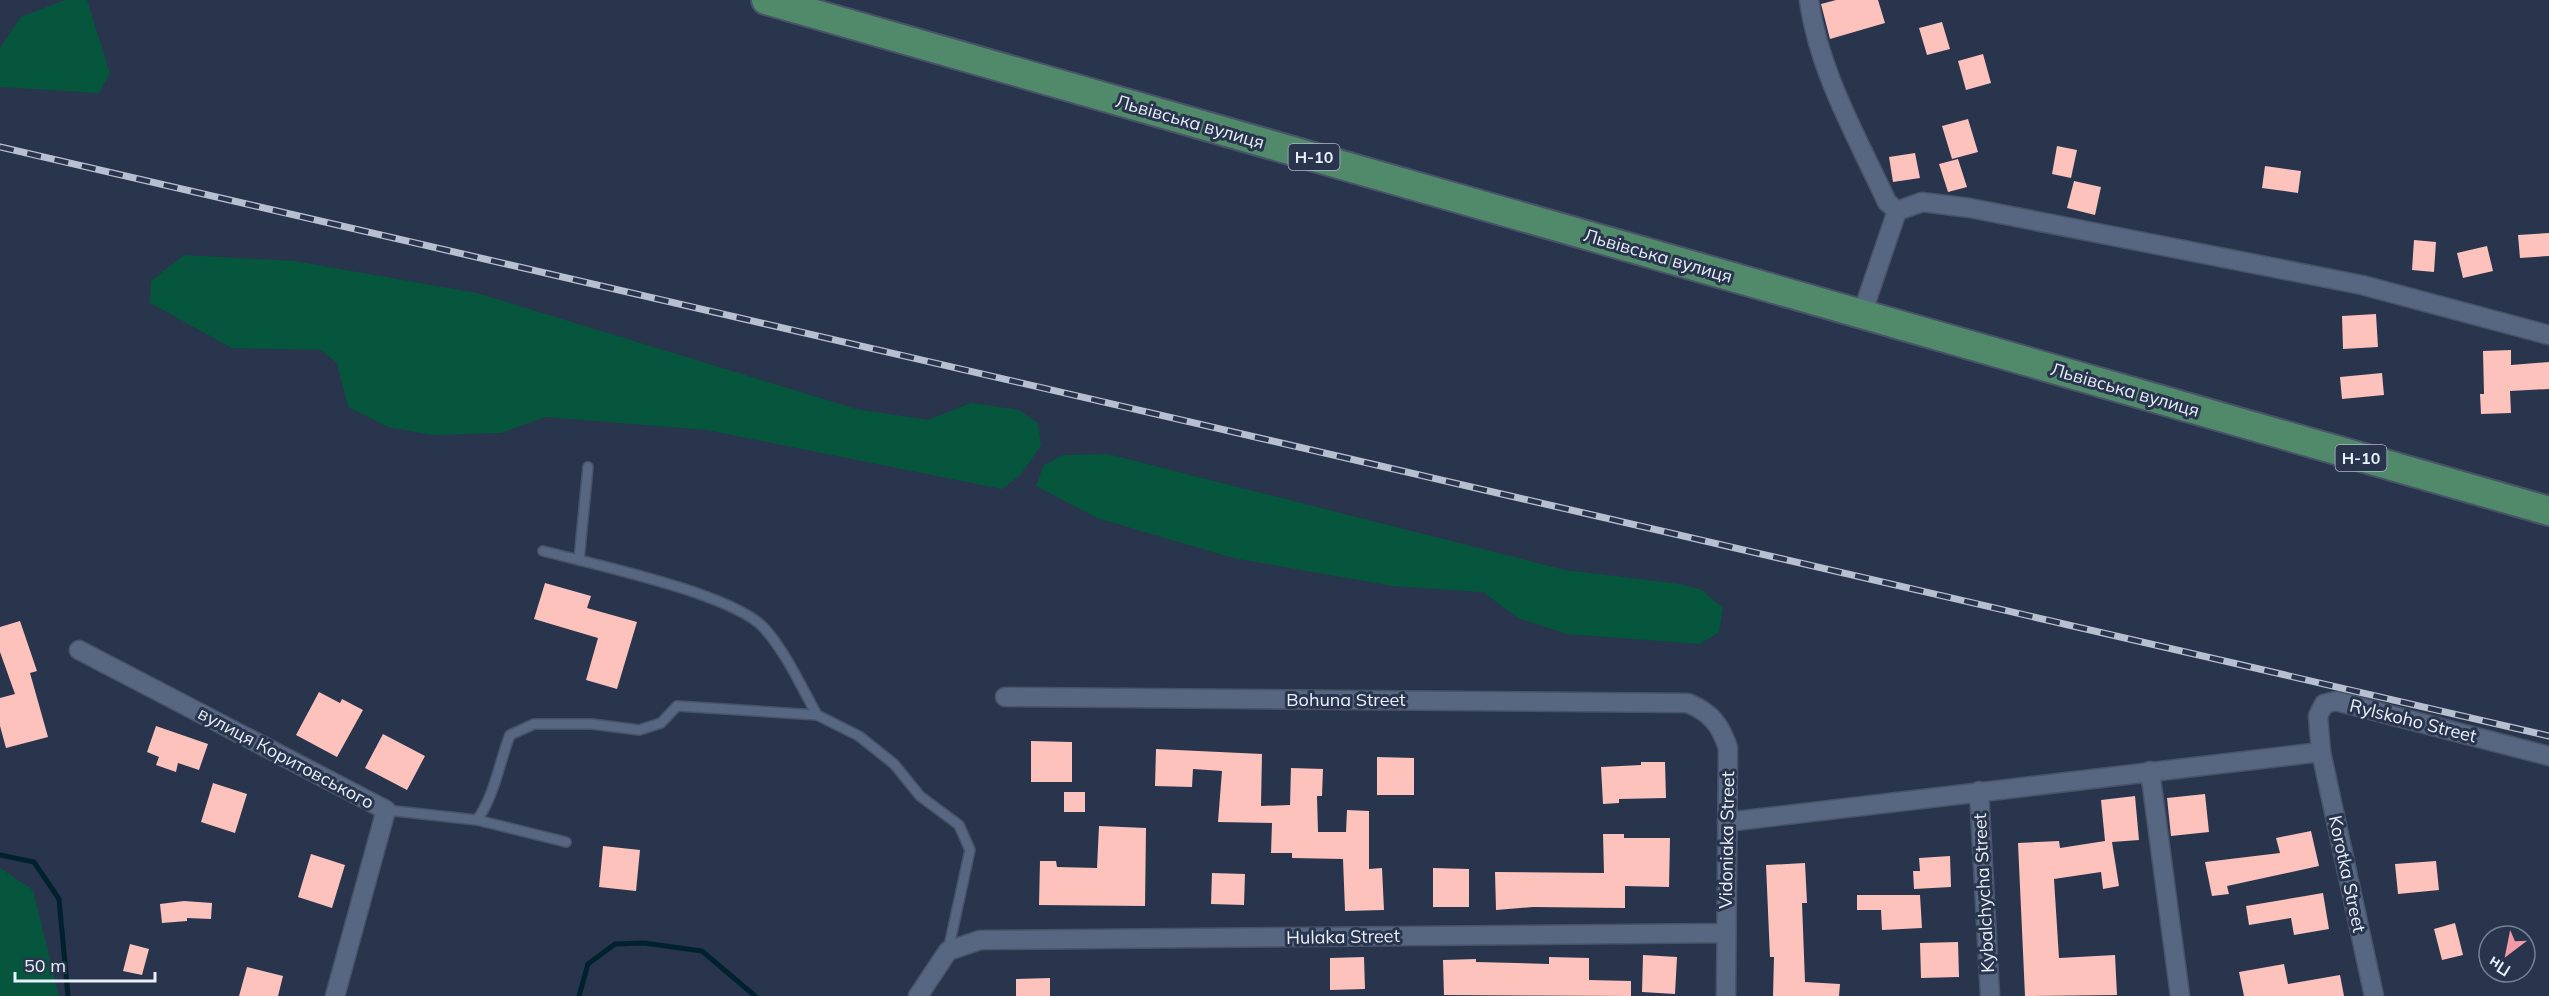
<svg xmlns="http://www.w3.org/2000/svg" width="2549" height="996" font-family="Mulish,sans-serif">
<rect width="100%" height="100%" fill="#28354d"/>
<path fill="#05563d" d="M 65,0 L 87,0 L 110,74 L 99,93 L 0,87 L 0,48 L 21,17 Z
M 184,255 L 294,261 L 477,293 L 856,409 L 928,420 L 971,403 L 1019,410 L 1038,423 L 1041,446 L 1020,475 L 1002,489 L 707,430 L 546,417 L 501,433 L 432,435 L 388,427 L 348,407 L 337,363 L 321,350 L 232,348 L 150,303 L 151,281 Z
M 1108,454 L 1565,570 L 1680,584 L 1702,590 L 1723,608 L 1719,632 L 1700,644 L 1567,634 L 1518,618 L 1483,592 L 1392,586 L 1233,558 L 1097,518 L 1036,486 L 1044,465 L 1063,455 Z
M 0,868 L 33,890 L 59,996 L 0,996 Z"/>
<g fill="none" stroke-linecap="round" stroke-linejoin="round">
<path stroke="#00222e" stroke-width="5" d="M 0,855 L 34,862 L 59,899 L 68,996
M 579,996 L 588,964 L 615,944 L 644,943 L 702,951 L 755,996"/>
</g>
<path fill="#fdc2bb" d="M 1836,0 L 1878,0 L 1885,23 L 1830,39 L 1821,4 Z
M 1942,22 L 1950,49 L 1927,55 L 1919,28 Z
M 1983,54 L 1991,83 L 1966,90 L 1958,61 Z
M 1968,119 L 1978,152 L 1952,159 L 1942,126 Z
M 2057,146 L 2077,150 L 2071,178 L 2052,174 Z
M 1915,153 L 1920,178 L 1893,182 L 1889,157 Z
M 1958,159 L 1967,187 L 1948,192 L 1939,164 Z
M 2265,166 L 2301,171 L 2298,193 L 2262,188 Z
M 2074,181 L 2101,187 L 2095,215 L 2067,208 Z
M 2549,233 L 2549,256 L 2520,258 L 2518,235 Z
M 2414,240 L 2436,242 L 2434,272 L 2412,270 Z
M 2487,246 L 2493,271 L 2463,278 L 2457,253 Z
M 2376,314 L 2378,347 L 2343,349 L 2342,316 Z
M 2511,350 L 2511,365 L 2549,362 L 2549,389 L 2510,391 L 2511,413 L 2481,414 L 2480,394 L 2484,394 L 2483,351 Z
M 2382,373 L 2384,395 L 2342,399 L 2340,377 Z
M 545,583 L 591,596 L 587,608 L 637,622 L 617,689 L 586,680 L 598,638 L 534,619 Z
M 20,621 L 37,671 L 30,673 L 48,737 L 6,748 L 0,726 L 0,698 L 15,694 L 0,652 L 0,627 Z
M 319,692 L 340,703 L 342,699 L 363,710 L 337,757 L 296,735 Z
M 156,726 L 208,744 L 199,770 L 178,763 L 176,772 L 156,765 L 159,757 L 147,752 Z
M 383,734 L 425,756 L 407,790 L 365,768 Z
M 1031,741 L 1072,742 L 1072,782 L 1031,782 Z
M 1156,749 L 1262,754 L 1261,806 L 1290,805 L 1291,768 L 1323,769 L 1322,796 L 1317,796 L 1318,832 L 1346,832 L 1347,810 L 1369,811 L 1369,869 L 1382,868 L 1384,910 L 1345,911 L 1343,859 L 1292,858 L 1292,853 L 1271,853 L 1272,823 L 1218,822 L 1222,771 L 1193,769 L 1192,787 L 1155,786 Z
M 1377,757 L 1414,758 L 1414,795 L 1377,795 Z
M 1641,762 L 1665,762 L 1666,798 L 1619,799 L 1619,803 L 1603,804 L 1601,767 L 1641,765 Z
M 213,783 L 247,794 L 235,833 L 201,822 Z
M 1064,792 L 1085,792 L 1085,812 L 1064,812 Z
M 2205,794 L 2209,832 L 2171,836 L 2167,798 Z
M 2135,796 L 2139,840 L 2112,842 L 2119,886 L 2103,889 L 2101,872 L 2054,879 L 2059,958 L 2115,955 L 2117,995 L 2025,996 L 2018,843 L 2059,841 L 2060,848 L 2105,841 L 2101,800 Z
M 1099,826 L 1146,828 L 1145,906 L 1039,905 L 1040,861 L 1056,861 L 1057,867 L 1097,868 Z
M 2311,831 L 2319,866 L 2227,886 L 2229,894 L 2212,896 L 2205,862 L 2280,853 L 2276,838 Z
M 1603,834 L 1624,834 L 1624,838 L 1670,838 L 1669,887 L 1625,886 L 1625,908 L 1533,907 L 1496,910 L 1495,872 L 1604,873 Z
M 603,846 L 640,850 L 636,891 L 599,887 Z
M 311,854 L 345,865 L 332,908 L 298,897 Z
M 1950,856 L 1951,887 L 1914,889 L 1913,871 L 1920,871 L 1919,858 Z
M 2436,861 L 2439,890 L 2398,894 L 2395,864 Z
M 1805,863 L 1807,903 L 1802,903 L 1805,982 L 1840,984 L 1839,996 L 1773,996 L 1774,957 L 1770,957 L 1766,865 Z
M 1433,868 L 1469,869 L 1469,907 L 1433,907 Z
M 1212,873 L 1245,874 L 1244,905 L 1211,904 Z
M 2323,893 L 2329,929 L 2294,935 L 2291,918 L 2249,925 L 2246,906 Z
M 1857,895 L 1920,895 L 1922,928 L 1882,930 L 1881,910 L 1857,910 Z
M 184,901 L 212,903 L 211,919 L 187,918 L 187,921 L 162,923 L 160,904 Z
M 2455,923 L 2463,955 L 2442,960 L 2434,929 Z
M 1958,942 L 1959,977 L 1921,978 L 1920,943 Z
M 130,944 L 149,949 L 142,975 L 123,971 Z
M 1643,955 L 1677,957 L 1675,994 L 1642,992 Z
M 1364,957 L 1365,989 L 1330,990 L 1330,958 Z
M 1549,957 L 1589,958 L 1589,980 L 1631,981 L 1631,996 L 1444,995 L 1443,960 L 1476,959 L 1476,962 L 1549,964 Z
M 2284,964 L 2288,984 L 2340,975 L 2344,996 L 2244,996 L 2239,972 Z
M 247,967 L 283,976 L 278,996 L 239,996 Z
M 1050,978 L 1050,996 L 1016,996 L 1016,979 Z"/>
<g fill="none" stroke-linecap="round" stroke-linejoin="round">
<defs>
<path id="lane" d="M 543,551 C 592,564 735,594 765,629 C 786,653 801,686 817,715
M 579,560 L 588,467
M 386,810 L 477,820 C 495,795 499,763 510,735 L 534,724 L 592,724 L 639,730 L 661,723 L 677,706 L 817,715 L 859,736 L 894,764 L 920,796 L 959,825 L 970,850 L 948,951
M 477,820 L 566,842"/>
<path id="street" d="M 1809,0 C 1819,72 1857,137 1887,202 L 1897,211
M 1862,314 L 1897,211 L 1922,202 L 1970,208 L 2362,285 L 2549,335
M 79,650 L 386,810 L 335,996
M 1005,697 L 1688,703 C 1711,713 1720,724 1728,748 L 1726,996
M 2150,771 L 2180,996
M 1979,791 L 1990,996
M 1727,822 L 2321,752
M 918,996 L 948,951 L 980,940 L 1726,933
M 2374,996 L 2321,752 L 2318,716 L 2324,704 L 2336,701 L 2549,756"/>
<path id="primary" d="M 766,0 L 2549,511"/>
</defs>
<use href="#lane" stroke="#485367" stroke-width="12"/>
<use href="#street" stroke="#485367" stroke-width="21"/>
<use href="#primary" stroke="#485367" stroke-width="32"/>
<use href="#lane" stroke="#576681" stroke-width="9"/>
<use href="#street" stroke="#576681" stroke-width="18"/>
<use href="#primary" stroke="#51896b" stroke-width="28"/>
<defs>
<path id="rail" d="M 0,147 L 2549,736"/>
</defs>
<use href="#rail" stroke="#b7c0d0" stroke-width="7"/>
<use href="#rail" stroke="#28354d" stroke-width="4.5" stroke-dasharray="14" stroke-linecap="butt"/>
</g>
<g text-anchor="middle" stroke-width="6" stroke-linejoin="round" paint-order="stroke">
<g fill="#28354d" stroke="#afb8c8" stroke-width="1.5">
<rect x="1288.5" y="144" width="51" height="26" rx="4.5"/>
<rect x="2335.5" y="445" width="51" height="26" rx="4.5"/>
</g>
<g font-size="16" font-weight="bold" fill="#e9f0fd">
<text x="1314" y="163">Н-10</text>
<text x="2361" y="464">Н-10</text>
</g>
<g font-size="18" fill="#e9f0fd" stroke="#28354d">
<text transform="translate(1190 122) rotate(16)" y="6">Львівська вулиця</text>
<text transform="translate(1658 256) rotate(16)" y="6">Львівська вулиця</text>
<text transform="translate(2125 390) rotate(16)" y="6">Львівська вулиця</text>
<text x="1346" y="706">Bohuna Street</text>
<text transform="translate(2413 721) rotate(14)" y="6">Rylskoho Street</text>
<text transform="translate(286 758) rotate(28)" y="6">вулиця Коритовського</text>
<text transform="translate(1727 840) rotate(-89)" y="6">Vidoniaka Street</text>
<text transform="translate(2347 874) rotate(78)" y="6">Korotka Street</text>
<text transform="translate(1984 893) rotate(-93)" y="6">Kybalchycha Street</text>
<text transform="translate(1343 937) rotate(-1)" y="6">Hulaka Street</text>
</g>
</g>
<g transform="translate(2507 954) rotate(212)"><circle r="28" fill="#28354d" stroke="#758093" stroke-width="1.5"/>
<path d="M0-4.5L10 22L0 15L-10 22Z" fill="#f39aa9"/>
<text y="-9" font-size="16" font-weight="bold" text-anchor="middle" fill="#e9f0fd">Пн</text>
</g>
<path d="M15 972v9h140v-9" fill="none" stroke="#e9f0fd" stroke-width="3"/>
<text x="24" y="972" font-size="18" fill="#e9f0fd" stroke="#28354d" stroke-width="4.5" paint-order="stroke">50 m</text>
</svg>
